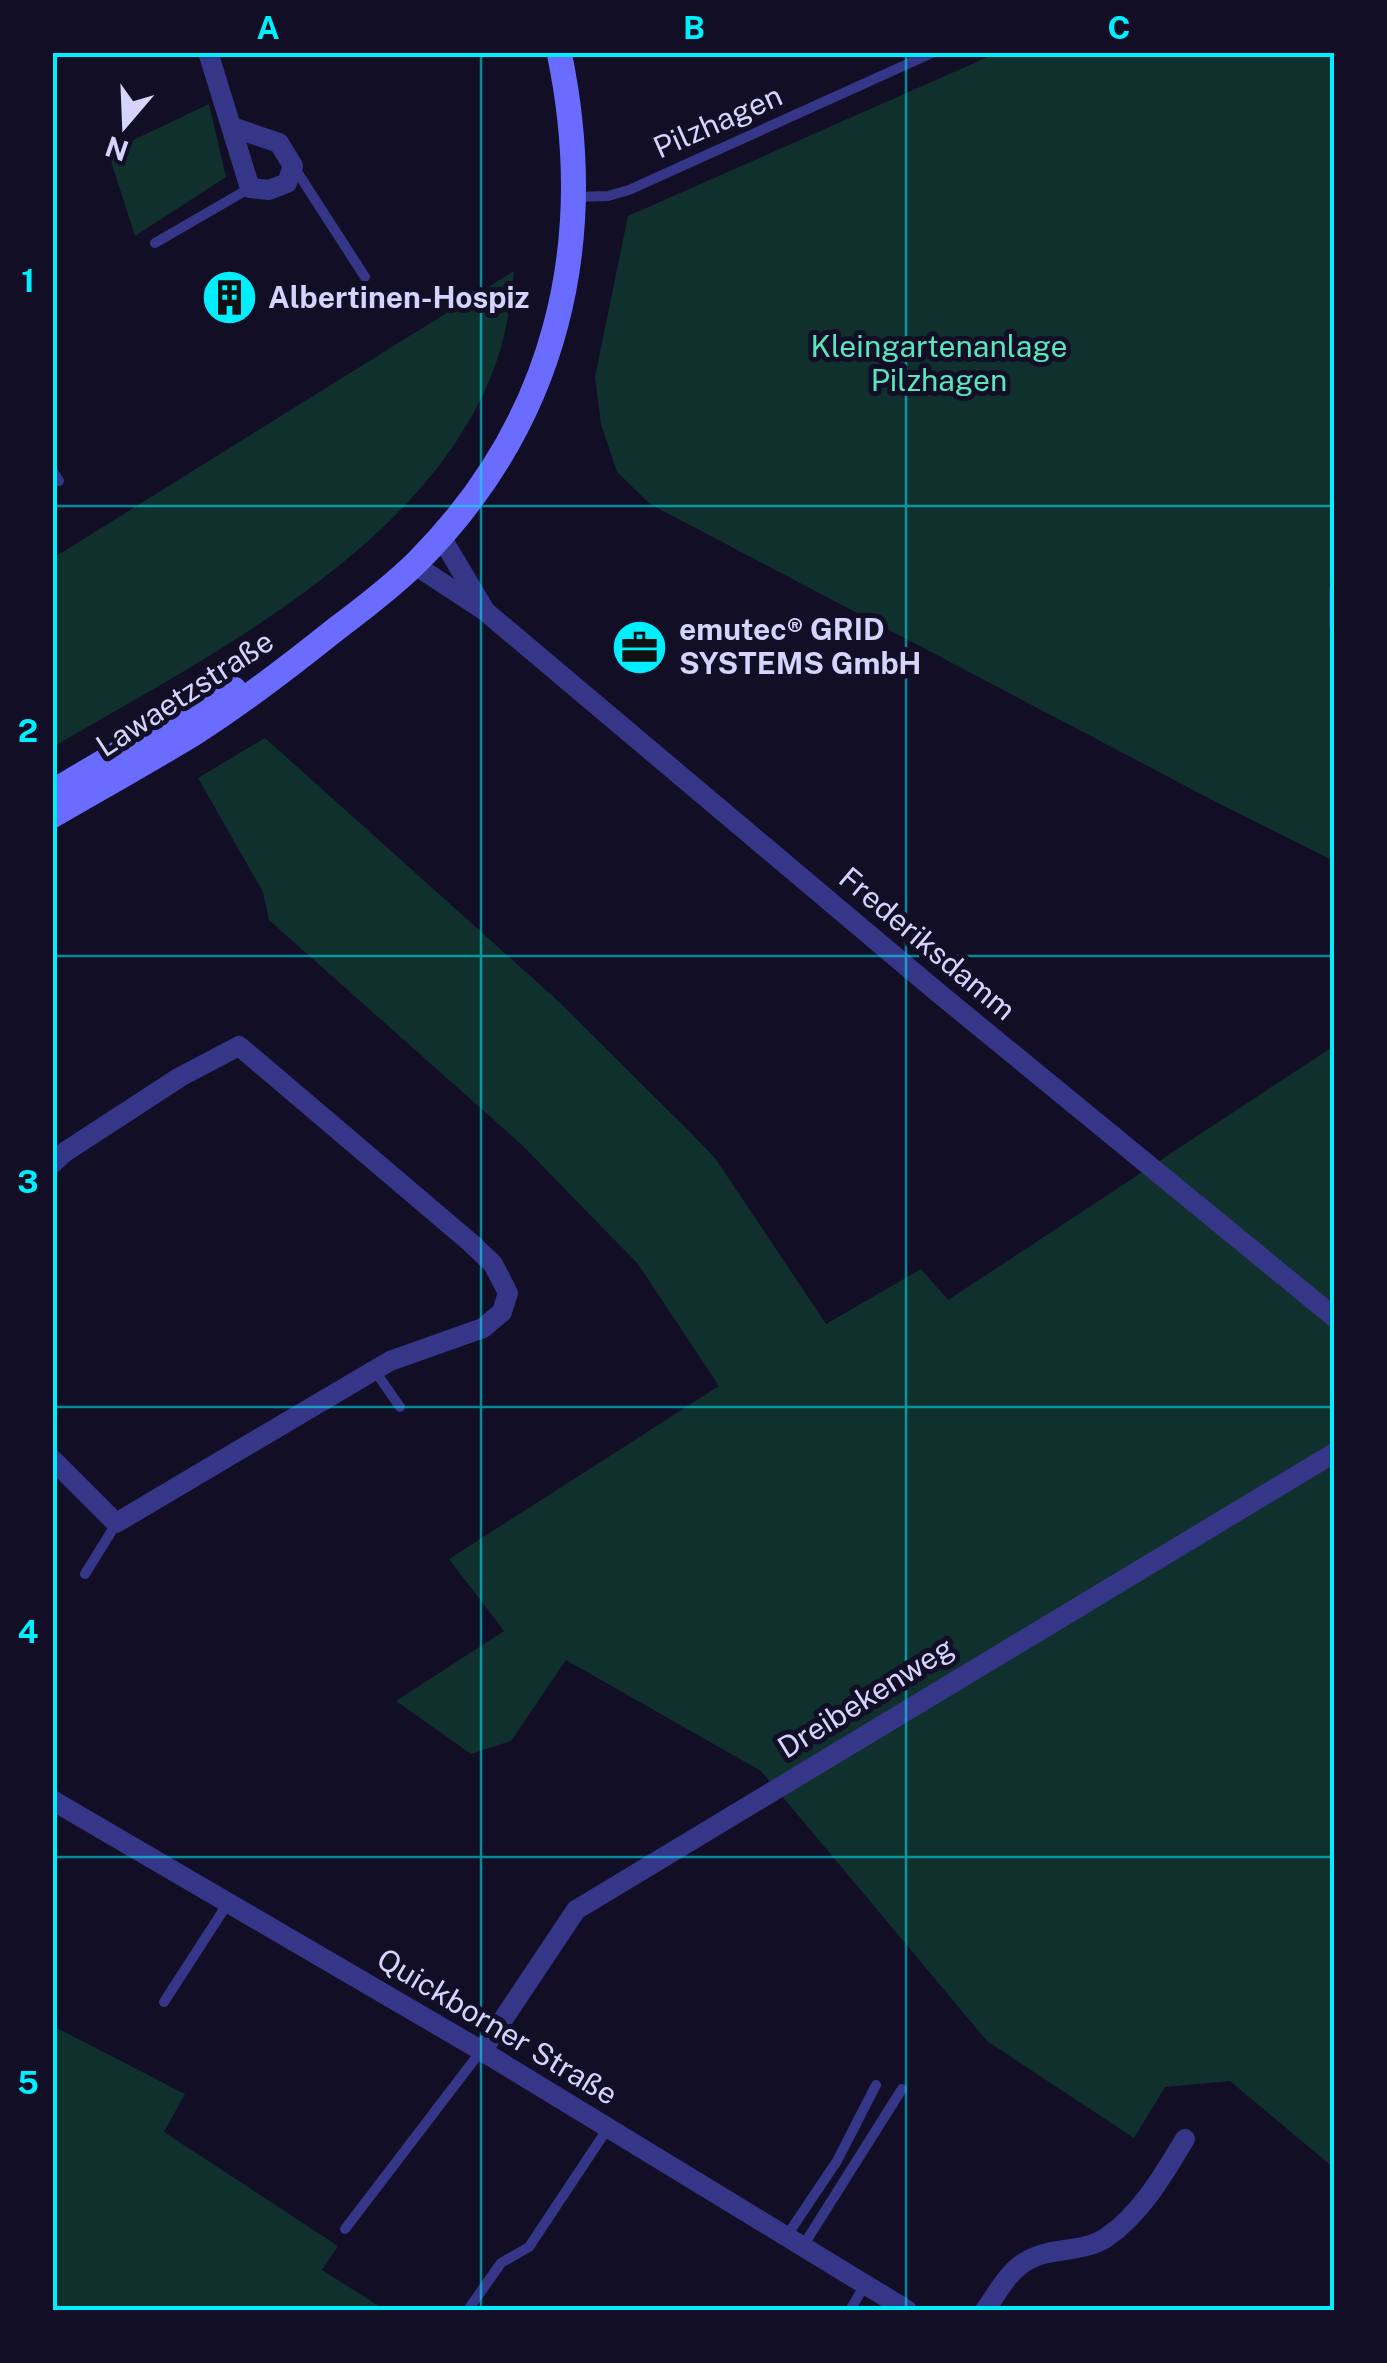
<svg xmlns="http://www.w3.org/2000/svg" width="1387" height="2363" font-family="'Public Sans',sans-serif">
<rect width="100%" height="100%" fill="#110e26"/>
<path fill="#10302e" d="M 997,53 L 1334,53 L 1334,861 L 1216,802 L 650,504 L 617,472 L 601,424 L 595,377 L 628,216 Z
M 209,104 L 226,177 L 135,236 L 108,152 Z
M 514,271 C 511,301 507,331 497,360 C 434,544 210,655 53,747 L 53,558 Z
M 265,738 L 557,1000 L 689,1131 L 715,1158 L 826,1324 L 921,1269 L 948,1300 L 1334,1046 L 1334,2168 L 1230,2081 L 1165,2087 L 1134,2138 L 987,2041 L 761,1771 L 566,1660 L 511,1741 L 471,1754 L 396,1701 L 504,1631 L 449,1559 L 719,1386 L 638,1264 L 521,1144 L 269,920 L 263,892 L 198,778 Z
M 55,2027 L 185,2094 L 164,2132 L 338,2246 L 322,2270 L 385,2310 L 53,2310 Z"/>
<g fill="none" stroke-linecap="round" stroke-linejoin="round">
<path stroke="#363688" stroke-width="10" d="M 294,167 L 365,277
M 575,197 L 608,196 L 629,190 L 934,52
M 155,243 L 250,188
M 52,470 L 59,481
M 1334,589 L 1334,627
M 375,1371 L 400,1407
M 85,1574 L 116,1524
M 164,2002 L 228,1903
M 345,2229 L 481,2051
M 786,2237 L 837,2161 L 876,2085
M 803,2246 L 902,2089
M 470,2307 L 501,2263 L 529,2247 L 608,2128
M 850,2310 L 865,2285"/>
<path stroke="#363688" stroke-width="20" d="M 208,52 L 250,188 L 269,190 L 287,183 L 293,166 L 279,143 L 232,127
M 441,537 L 484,609
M 415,565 L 485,611 L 936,991 L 1334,1317
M 52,1164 L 65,1152 L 180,1077 L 239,1046 L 471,1243 L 493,1264 L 508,1293 L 502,1312 L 483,1328 L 390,1361 L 116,1523 L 52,1459
M 52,1800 L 482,2051 L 907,2310
M 482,2051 L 576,1910 L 1334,1453
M 985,2310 C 997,2294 1007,2273 1025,2262 C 1049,2246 1083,2254 1107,2237 C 1141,2214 1164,2174 1185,2139"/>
<path stroke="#6a6cff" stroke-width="25" d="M 52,792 L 186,713 L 234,689
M 52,816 C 100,788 149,761 196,732 C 245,701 291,665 336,629 C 364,608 393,586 418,561 C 557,421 599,243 559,52"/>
</g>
<path fill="none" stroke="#00effe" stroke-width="2.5" stroke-opacity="0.55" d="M 481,52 L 481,2310M 906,52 L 906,2310M 52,506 L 1334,506M 52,956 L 1334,956M 52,1407 L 1334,1407M 52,1857 L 1334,1857"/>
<defs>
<symbol id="building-disc" viewBox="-11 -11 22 22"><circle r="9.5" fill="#00effe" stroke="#110e26"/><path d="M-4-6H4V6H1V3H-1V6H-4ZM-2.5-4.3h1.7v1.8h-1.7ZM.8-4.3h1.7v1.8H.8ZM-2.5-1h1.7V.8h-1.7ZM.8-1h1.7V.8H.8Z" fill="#111"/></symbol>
<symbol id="office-disc" viewBox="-11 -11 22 22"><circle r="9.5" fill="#00effe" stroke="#110e26"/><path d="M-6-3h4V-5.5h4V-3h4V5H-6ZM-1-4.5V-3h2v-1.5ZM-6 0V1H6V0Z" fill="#111"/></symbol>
</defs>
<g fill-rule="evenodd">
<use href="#building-disc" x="198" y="266" width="63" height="63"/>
<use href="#office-disc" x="608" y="616" width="63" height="63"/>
</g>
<g text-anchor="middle" stroke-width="10" stroke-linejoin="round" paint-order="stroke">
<g font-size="30" fill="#d6d3ff" stroke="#110e26">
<text transform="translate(718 122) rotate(-24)" y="10">Pilzhagen</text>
<text transform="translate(185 694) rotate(-33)" y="10">Lawaetzstraße</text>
<text transform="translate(927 944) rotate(40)" y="10">Frederiksdamm</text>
<text transform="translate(866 1698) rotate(-32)" y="10">Dreibekenweg</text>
<text transform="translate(497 2027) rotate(31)" y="10">Quickborner Straße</text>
</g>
<g font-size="30" font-weight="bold" fill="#d6d3ff" stroke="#110e26" text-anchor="start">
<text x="268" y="308">Albertinen-Hospiz</text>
<text x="679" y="640">emutec® GRID<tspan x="679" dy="34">SYSTEMS GmbH</tspan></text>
</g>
<g font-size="30" fill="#58e6bc" stroke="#110e26">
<text x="939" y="357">Kleingartenanlage<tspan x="939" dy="34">Pilzhagen</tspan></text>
</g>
</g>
<rect width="1387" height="2363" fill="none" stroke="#110e26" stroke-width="110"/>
<g transform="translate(125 125) rotate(199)" stroke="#110e26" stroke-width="8" paint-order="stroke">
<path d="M0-8L18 38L0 25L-18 38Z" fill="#d6d3ff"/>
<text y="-15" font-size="28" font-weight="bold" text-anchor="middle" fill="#d6d3ff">N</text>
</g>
<rect x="55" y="55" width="1277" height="2253" fill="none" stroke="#00effe" stroke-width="4"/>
<g font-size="32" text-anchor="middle" font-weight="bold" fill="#00effe">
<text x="268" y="39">A</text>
<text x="694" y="39">B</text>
<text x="1119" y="39">C</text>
<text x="28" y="292">1</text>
<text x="28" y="742">2</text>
<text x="28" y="1193">3</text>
<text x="28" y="1643">4</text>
<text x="28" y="2094">5</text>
</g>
</svg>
